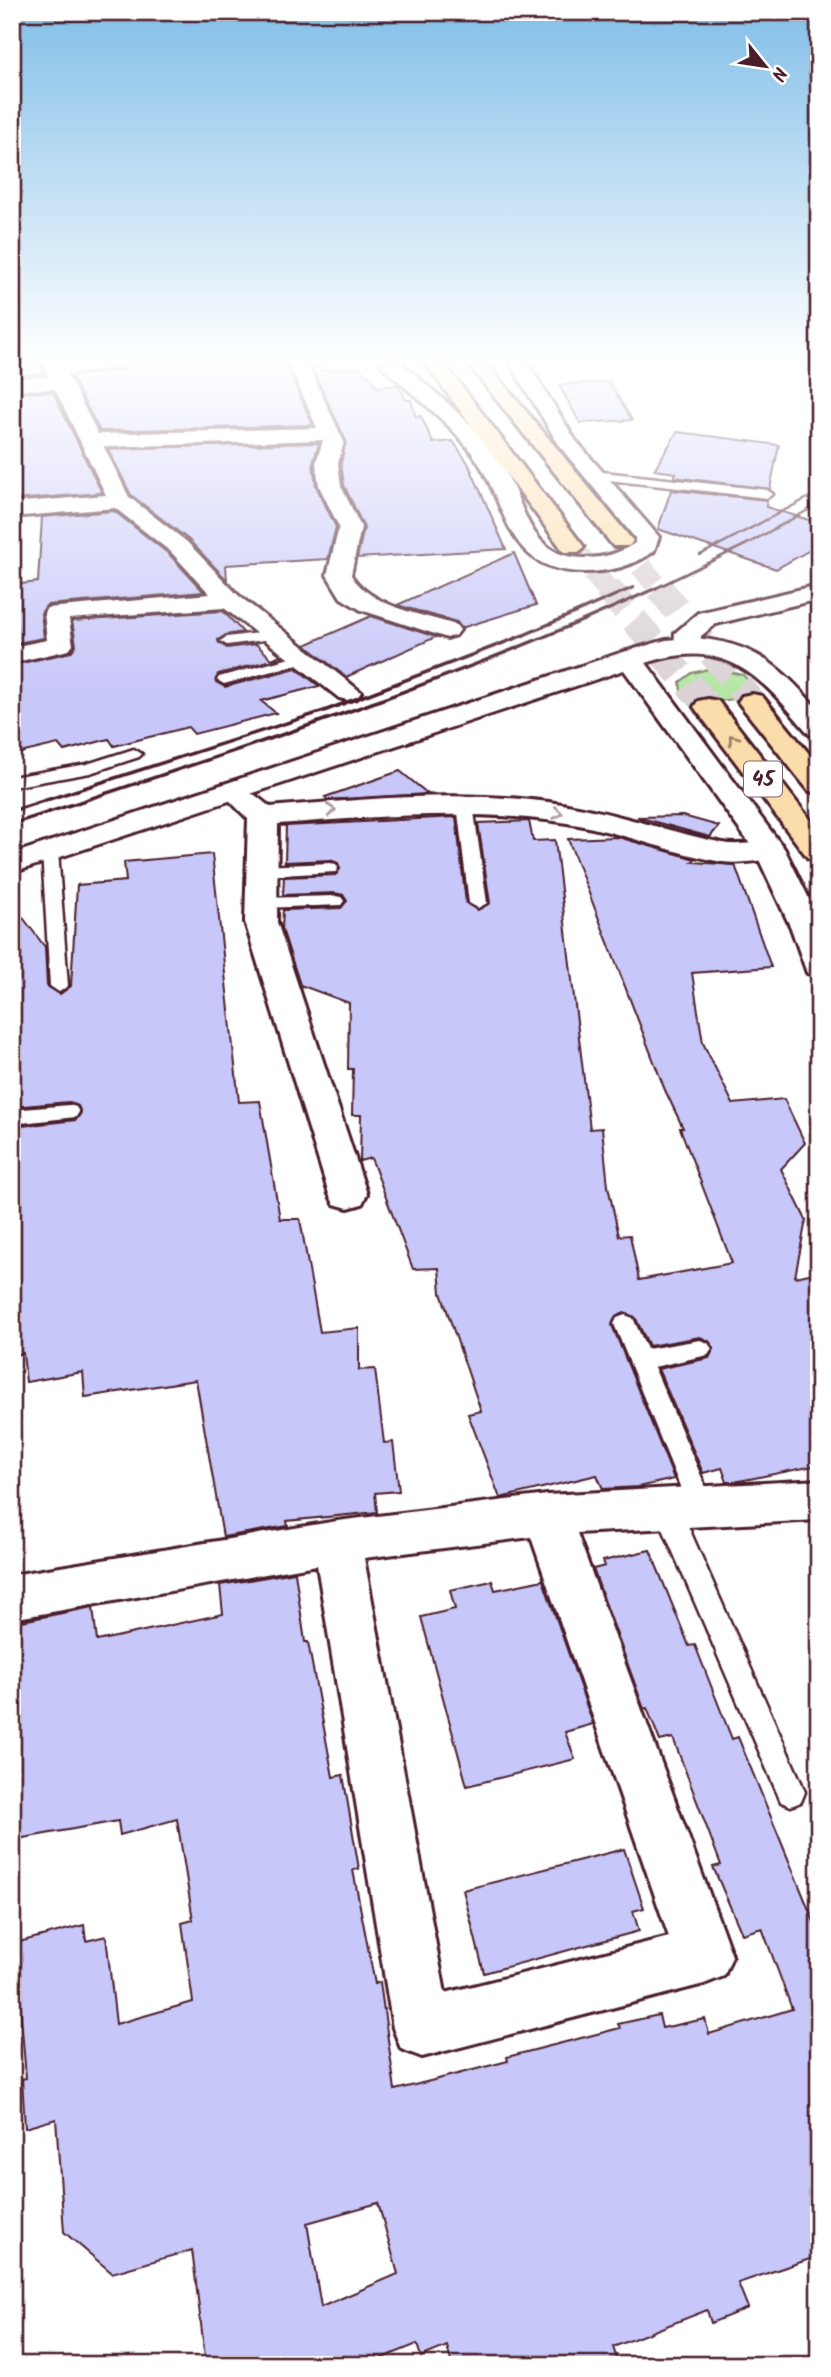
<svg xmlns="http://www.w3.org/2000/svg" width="831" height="2377" font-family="Kalam,sans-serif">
<rect width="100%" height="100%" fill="#fff"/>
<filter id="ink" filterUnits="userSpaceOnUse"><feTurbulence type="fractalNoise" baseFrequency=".0143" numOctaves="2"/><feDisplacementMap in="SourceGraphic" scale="14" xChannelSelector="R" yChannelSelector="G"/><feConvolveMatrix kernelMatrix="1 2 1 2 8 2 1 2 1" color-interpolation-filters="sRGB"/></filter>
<g filter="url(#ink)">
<path fill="#b5e6a6" stroke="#808268" stroke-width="2" d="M 713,668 L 743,675 L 762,695 L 692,705 L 681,691 L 680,682 L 692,673 Z"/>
<path fill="#c8c7f9" stroke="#4a1f2b" stroke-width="2" fill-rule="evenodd" d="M 125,359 L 284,359 L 313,425 L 100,431 L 71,376 L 122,370 L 128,363 Z
M 308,359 L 322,359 L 322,371 L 360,367 L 364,374 L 368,374 L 377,387 L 398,385 L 406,400 L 411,400 L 416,417 L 421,416 L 433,443 L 453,441 L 468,463 L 506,549 L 357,558 L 364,528 L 344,485 L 341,463 L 346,441 Z
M 39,362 L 45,374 L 12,375 L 12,365 Z
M 609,382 L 632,420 L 580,423 L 559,385 Z
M 53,392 L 102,493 L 12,500 L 12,393 Z
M 677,432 L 779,445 L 770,489 L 674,477 L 676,473 L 654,470 Z
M 319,443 L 313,463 L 316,486 L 336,527 L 328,559 L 226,565 L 227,580 L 189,540 L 131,495 L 108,449 Z
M 671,490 L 767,500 L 766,507 L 819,523 L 819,545 L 776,569 L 658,529 Z
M 114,511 L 169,554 L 204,592 L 47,605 L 41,613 L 44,638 L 12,644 L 12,585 L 38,582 L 42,517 Z
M 514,553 L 536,605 L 461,628 L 457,622 L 397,605 Z
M 223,611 L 243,632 L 226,635 L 218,640 L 219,643 L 227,648 L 256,644 L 272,659 L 280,655 L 283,657 L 218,674 L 216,682 L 225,687 L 296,668 L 319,686 L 261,701 L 276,713 L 194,734 L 188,727 L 114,746 L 109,739 L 64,751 L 58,744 L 12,755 L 12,665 L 71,652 L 76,645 L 72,621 Z
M 371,616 L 436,637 L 346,677 L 305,645 Z
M 400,771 L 428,794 L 328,800 L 325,797 Z
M 683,816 L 719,826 L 710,837 L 637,817 Z
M 456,817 L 466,903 L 477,910 L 490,903 L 478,823 L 529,821 L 533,841 L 555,840 L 590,1129 L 602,1128 L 608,1186 L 619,1236 L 630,1235 L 639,1280 L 732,1263 L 680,1128 L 683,1128 L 665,1090 L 568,839 L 618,837 L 695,859 L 692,862 L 735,865 L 771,967 L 692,973 L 703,1043 L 733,1104 L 784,1099 L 805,1143 L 781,1169 L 806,1220 L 795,1277 L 819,1272 L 819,1465 L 734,1482 L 727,1482 L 722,1468 L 703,1473 L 658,1369 L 709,1358 L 714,1348 L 709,1341 L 700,1337 L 649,1346 L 635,1317 L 624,1313 L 615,1317 L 612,1325 L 674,1479 L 638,1487 L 603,1489 L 597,1475 L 500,1498 L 468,1414 L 481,1411 L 441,1293 L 439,1268 L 413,1269 L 371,1158 L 360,1161 L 361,1115 L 352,1115 L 353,1069 L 348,1069 L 349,1003 L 300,985 L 282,929 L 283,910 L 341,908 L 347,901 L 343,895 L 335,893 L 283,895 L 284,877 L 336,875 L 340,869 L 338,863 L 330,860 L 285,862 L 286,826 Z
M 212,854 L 239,1102 L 260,1101 L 280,1219 L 300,1219 L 320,1332 L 359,1328 L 359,1370 L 375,1369 L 384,1443 L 393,1442 L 399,1491 L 375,1493 L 377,1512 L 287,1521 L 288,1526 L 223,1537 L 196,1380 L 85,1397 L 83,1372 L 26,1382 L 23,1353 L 15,1355 L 12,1327 L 12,1127 L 76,1120 L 81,1113 L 78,1106 L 69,1102 L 12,1107 L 12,903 L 45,947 L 47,986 L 60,994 L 71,986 L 77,885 L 126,881 L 124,862 Z
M 650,1550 L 689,1646 L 695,1645 L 732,1739 L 738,1737 L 819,1934 L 819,2256 L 738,2283 L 748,2308 L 711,2323 L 707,2310 L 613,2347 L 619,2365 L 452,2365 L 447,2346 L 421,2357 L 417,2344 L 365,2365 L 206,2365 L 192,2250 L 112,2273 L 64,2232 L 56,2119 L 25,2128 L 22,2079 L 26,2078 L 15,1943 L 84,1925 L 86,1941 L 106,1936 L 116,2024 L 193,2002 L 182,1923 L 193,1920 L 177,1819 L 120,1835 L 118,1821 L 12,1840 L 12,1623 L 93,1607 L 97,1641 L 223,1614 L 220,1585 L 295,1572 L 305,1642 L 308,1642 L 333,1777 L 343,1775 L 359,1869 L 353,1870 L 375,1984 L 380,1982 L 395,2090 L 508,2061 L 507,2057 L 620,2028 L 618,2024 L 659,2015 L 662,2028 L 705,2019 L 709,2034 L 792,2009 L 762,1928 L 742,1934 L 713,1867 L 721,1865 L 673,1738 L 660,1741 L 647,1708 L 644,1709 L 593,1569 L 605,1566 L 603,1561 ZM 378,2203 L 398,2274 L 321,2307 L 307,2223 Z
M 543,1580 L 593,1724 L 565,1732 L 575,1759 L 467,1786 L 421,1617 L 455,1609 L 450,1590 L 492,1581 L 495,1590 Z
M 624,1849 L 644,1908 L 633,1911 L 639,1931 L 484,1973 L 463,1890 Z"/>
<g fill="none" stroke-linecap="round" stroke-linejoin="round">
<path stroke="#dbd2d5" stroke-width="22" stroke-dasharray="22 10" stroke-linecap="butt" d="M 621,541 L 660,590
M 572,547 L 608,590"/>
<path stroke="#dbd2d5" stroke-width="28" stroke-dasharray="28 14" stroke-linecap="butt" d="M 607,588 L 708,707
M 659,588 L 752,702"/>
<defs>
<path id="lane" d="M 594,471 L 767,490 L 773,494 L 767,498 L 590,478 L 590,472 Z
M 274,631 L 281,635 L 279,638 L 227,645 L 220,641 L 227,637 Z
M 305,654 L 310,655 L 310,661 L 224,684 L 217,680 L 219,677 Z
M 134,749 L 142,754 L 139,757 L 90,773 L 12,787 L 12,777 L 87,764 Z
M 465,800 L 473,805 L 487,903 L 478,908 L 469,903 L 457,805 Z
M 50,846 L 58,851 L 68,986 L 59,992 L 50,986 L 42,851 Z
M 330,863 L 336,864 L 338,868 L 336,872 L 263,876 L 255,871 L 263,866 Z
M 335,896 L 341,897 L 344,901 L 341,905 L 262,908 L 253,903 L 262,898 Z
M 69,1105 L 76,1107 L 79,1112 L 76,1117 L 12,1124 L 12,1110 Z
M 625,1315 L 633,1318 L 647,1349 L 700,1340 L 708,1343 L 712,1349 L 708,1355 L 654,1367 L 714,1506 L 710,1514 L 701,1517 L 692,1514 L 688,1506 L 614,1324 L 617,1318 Z
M 667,1497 L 676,1500 L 680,1508 L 801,1782 L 805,1792 L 801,1802 L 791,1806 L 781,1802 L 654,1508 L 658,1500 Z"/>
<path id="street" d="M 41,359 L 59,359 L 61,363 L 122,359 L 125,363 L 122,367 L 67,374 L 98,434 L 317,428 L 287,359 L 305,359 L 344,442 L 338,463 L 341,486 L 361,527 L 351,575 C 371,607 421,614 456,625 L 460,630 L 456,635 L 447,638 L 438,635 L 361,610 L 341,598 L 327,575 L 339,527 L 319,486 L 316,463 L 323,440 L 104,447 L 129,497 L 187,542 L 238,595 L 361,692 L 357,698 L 348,700 L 339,698 L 224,608 L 69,619 L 73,645 L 69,650 L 12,663 L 12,647 L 47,640 L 44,613 L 47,608 L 210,594 L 171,552 L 115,508 L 12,517 L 12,503 L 106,495 L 55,389 L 12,390 L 12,378 L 49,377 Z
M 383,359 L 397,359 C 427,387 461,411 486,443 C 496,456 505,470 512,484 C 528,521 536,557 584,558 C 603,558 619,554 635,543 L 635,538 L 561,448 L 507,359 L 525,359 L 576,441 L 659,537 L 654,551 C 634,566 608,572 584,572 C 502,571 510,504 472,453 C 447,419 413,396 383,367 L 380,363 Z
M 819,585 L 819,599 L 716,624 L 701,636 L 700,646 L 696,651 L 687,654 L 678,651 L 674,646 L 675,633 L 698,613 Z
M 245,792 L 255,795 L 270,807 C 367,799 465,789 562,804 C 617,813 669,832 723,843 C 742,847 761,839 781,844 L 785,850 L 781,856 C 764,861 740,864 722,862 C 668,852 616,830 561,822 C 466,808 373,817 278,824 L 277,922 L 367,1194 L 362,1204 L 348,1208 L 334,1204 L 329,1194 L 245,922 L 248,819 L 230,801 L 235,795 Z
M 819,1480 L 819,1520 L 577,1533 L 732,1956 L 724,1976 L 704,1984 L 422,2057 L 401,2049 L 393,2028 L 317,1565 L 12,1619 L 12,1575 L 337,1521 L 547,1495 ZM 531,1537 L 669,1937 L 445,1993 L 364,1558 Z"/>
<path id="secondary" d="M 694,638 C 755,643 780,666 819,711 L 819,736 L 809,734 C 760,676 727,636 646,663 L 785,850 L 819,919 L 819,976 L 807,973 L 791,928 L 755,851 L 624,670 L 12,873 L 12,854 L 620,653 L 666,640 Z"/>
<path id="primary" d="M 383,359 L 405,359 C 400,367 393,369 383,367 L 380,363 Z
M 422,359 L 441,359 L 580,542 L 584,547 L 580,552 L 564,552 Z
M 464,359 L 483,359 L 629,536 L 633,541 L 629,546 L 613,546 Z
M 752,694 L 762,696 L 819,766 L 819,794 L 809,791 L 738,702 L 742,696 Z
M 708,699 L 718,701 L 819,831 L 819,861 L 808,858 L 694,707 L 698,701 Z"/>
</defs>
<use href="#lane" stroke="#4a1f2b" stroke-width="5"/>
<use href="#street" stroke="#4a1f2b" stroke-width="6"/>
<use href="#secondary" stroke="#4a1f2b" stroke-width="6"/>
<use href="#primary" stroke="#4a1f2b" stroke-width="6"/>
<use href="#lane" fill="#fff" fill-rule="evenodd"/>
<use href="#street" fill="#fff" fill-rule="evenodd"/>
<use href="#secondary" fill="#fff" fill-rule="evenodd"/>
<use href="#primary" fill="#faddab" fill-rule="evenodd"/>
<path stroke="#4a1f2b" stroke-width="2.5" d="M 700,555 L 819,492
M 628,590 L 634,587
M 652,590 L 747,544 L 819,504"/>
<path stroke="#4a1f2b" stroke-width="3.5" d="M 12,811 L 324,711 L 524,635 L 632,588
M 12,824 C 230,753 448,684 656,588"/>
</g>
<defs><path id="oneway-chevron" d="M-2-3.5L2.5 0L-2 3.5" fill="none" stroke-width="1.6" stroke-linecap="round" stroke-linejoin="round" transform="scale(1.75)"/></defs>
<use stroke="#a27e6b" href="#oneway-chevron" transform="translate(733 739) rotate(-127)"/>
<g stroke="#ae9aa0">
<use href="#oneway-chevron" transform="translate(331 810) rotate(-5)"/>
<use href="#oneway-chevron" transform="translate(558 813) rotate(8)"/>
</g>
</g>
<linearGradient id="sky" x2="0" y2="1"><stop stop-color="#81bee8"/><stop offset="0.52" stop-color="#fff"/><stop offset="1" stop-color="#fff" stop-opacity="0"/></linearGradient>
<rect width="831" height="692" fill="url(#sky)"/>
<g text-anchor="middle" stroke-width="5" stroke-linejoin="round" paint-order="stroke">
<rect fill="#fff" stroke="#80626b" stroke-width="2" x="744" y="761.5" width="38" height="35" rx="5"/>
<g font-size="21" font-weight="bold" fill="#4a1f2b">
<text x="763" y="786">45</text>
</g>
</g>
<rect width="831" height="2377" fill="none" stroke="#fff" stroke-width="42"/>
<rect x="21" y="21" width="789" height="2335" fill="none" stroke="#4a1f2b" stroke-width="2.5" filter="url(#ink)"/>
<g transform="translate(765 66) rotate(120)" stroke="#ffffff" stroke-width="5" paint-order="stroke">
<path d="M0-5L12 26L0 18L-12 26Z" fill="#4a1f2b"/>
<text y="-10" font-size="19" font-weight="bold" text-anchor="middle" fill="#4a1f2b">N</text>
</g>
</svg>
